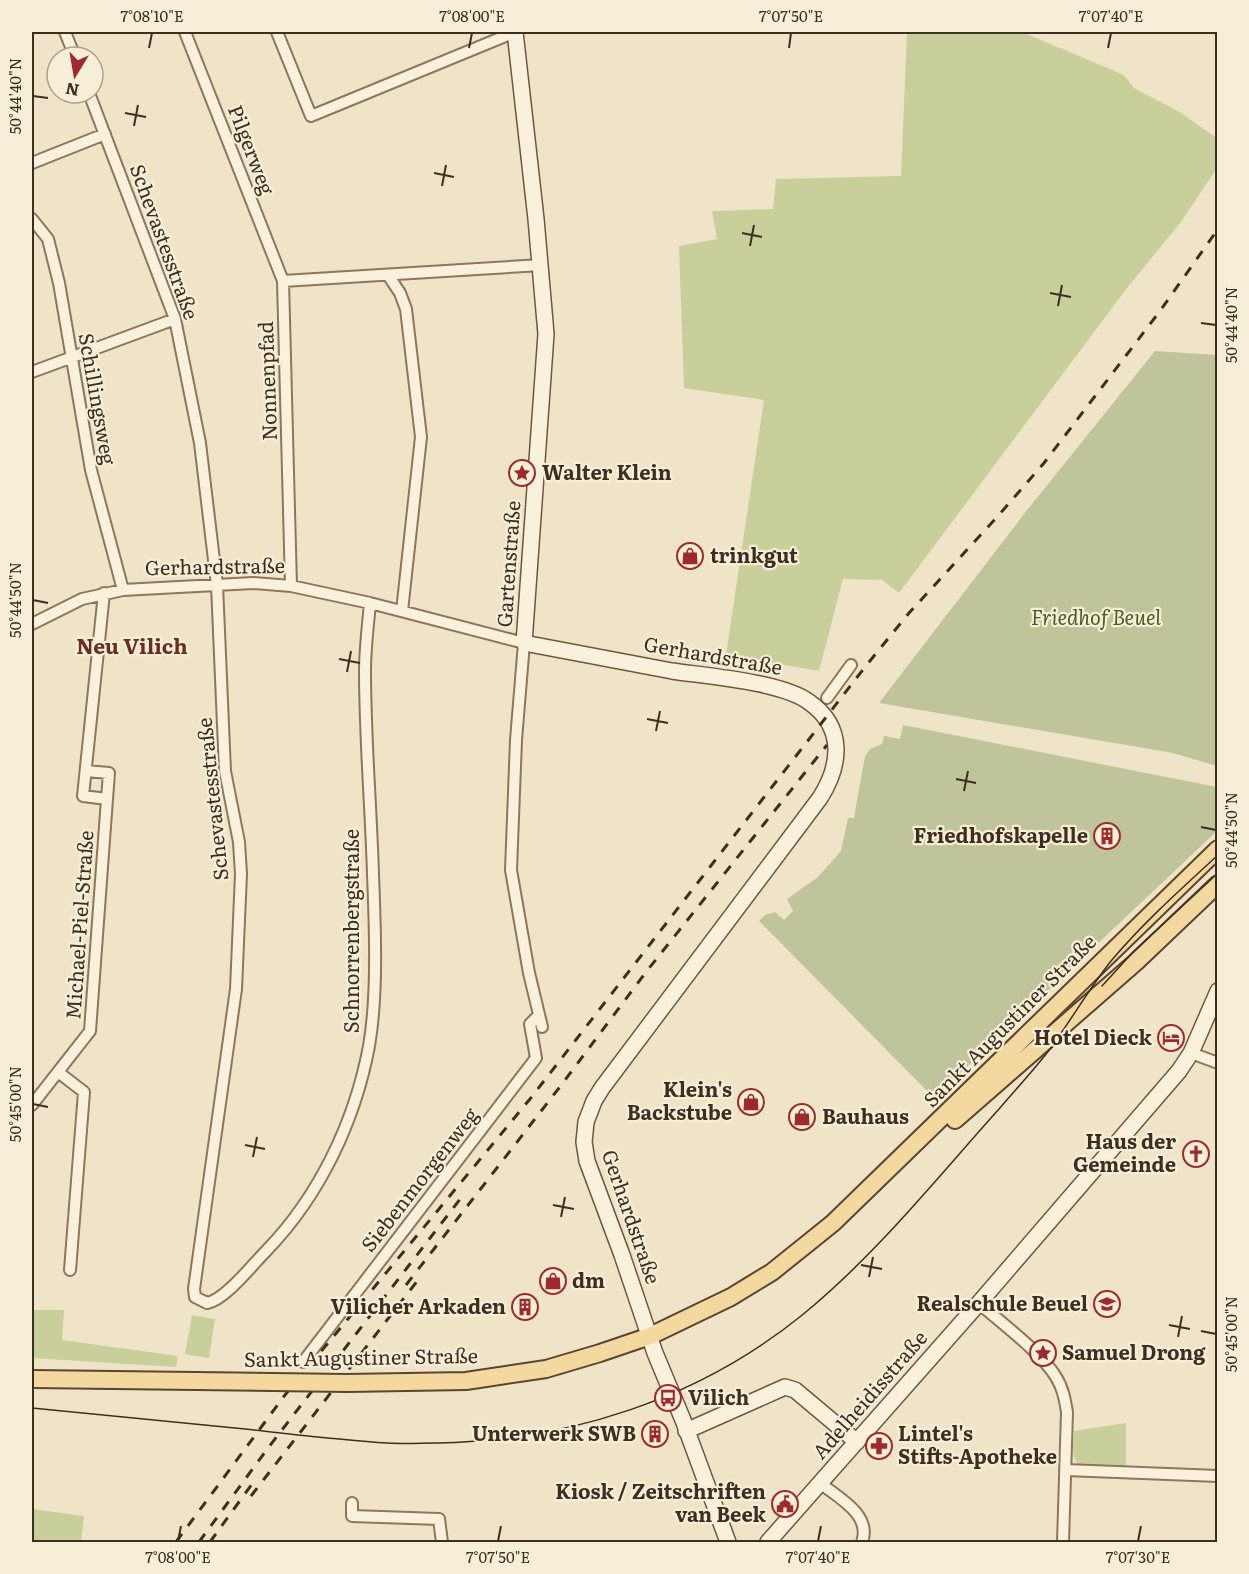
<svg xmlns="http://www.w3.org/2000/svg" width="1249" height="1574" font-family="Literata,serif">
<rect width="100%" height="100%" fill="#f0e4c8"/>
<path fill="#c9cf9b" d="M 907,32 L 1022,32 L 1124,75 L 1134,88 L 1178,111 L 1217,138 L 1217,168 L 1181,222 L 1127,288 L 899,593 L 882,580 L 843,579 L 819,671 L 726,655 L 764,400 L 684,388 L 679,246 L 717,239 L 712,211 L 773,209 L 776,179 L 901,176 Z
M 32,1310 L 64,1310 L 62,1340 L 178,1356 L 176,1367 L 32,1358 Z
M 192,1315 L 215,1319 L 209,1358 L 185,1354 Z
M 1126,1423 L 1126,1468 L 1079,1465 C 1070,1457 1074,1443 1074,1431 Z
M 32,1509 L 84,1516 L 81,1542 L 32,1542 Z"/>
<path fill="#bfc49a" d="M 1155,351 L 1217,355 L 1217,766 L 1173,753 L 879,703 L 1028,509 Z
M 903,725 L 1217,787 L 1217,831 L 934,1098 L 759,921 L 765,915 L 775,912 L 784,920 L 793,911 L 787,899 L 818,877 L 841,851 L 848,818 L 854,818 L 865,756 L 870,749 L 882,744 L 884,736 L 900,739 Z"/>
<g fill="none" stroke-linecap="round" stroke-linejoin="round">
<defs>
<path id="street" d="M 65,32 L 75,57
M 185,32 L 283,281 L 291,586
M 277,32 L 311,116 L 515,32
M 89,93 L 175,319 L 200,443 L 217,585 L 225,771 L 239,842 L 241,874 L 236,989 L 194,1289 L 195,1297 L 207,1303 C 225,1300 253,1264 267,1250 C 320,1195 355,1121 369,1046 C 378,994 375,927 373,874 C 371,807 365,739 365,671 C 365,648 368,626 370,603
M 32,163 L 105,134
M 32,219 L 48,239 L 59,283 L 91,470 L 123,590
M 388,275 L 400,293 L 406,309 L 421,437 L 402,611
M 283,281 L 541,265
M 32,372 L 175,319
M 32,624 L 82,599 L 123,590 L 253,583 L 291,586 L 370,603 L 524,643 L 516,740 L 511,870 L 529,973 L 542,1027
M 827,698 L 851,665
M 86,771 L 109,773 L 107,799
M 1191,1053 L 1218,1063
M 58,1072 L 84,1092 L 70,1270
M 32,1105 L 90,1031 L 107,799 L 83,796 L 104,593
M 979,1303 C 1002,1324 1040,1351 1056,1377 C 1063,1388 1065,1400 1067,1412 L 1063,1542
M 303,1362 L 536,1058 L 530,1024 L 539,1015
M 1066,1470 L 1218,1476
M 820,1483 C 839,1498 872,1515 862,1542
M 352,1503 L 352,1516 L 439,1519 L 442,1542"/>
<path id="secondary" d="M 515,32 L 536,219 L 546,334 L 524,643 C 573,652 623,662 672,671 C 706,676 783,682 809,702 C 845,727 841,765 820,798 L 602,1088 L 594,1101 L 586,1122 L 584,1142 L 587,1161 L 622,1255 L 655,1353 L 683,1420 L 728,1542
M 686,1431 L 785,1387 L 795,1390 L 857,1442
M 768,1542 L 979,1303 L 1179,1071 L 1191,1053 L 1218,991"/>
<path id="primary" d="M 955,1120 L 1136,962 L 1218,884
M 32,1379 L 272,1382
M 347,1383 L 466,1381 L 546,1369 L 600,1353 L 650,1336 L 731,1297 L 772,1272 L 833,1223 L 1218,849"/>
</defs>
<use href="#street" stroke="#8d765c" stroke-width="14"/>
<use href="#secondary" stroke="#6f573f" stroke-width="18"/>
<use href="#primary" stroke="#5b4430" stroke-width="20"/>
<use href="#street" stroke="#faf1dc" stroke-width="10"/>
<use href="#secondary" stroke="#faf1dc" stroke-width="15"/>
<use href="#primary" stroke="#f3d9a0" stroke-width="16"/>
<path stroke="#3d2e20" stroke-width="1.5" d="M 1102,986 L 1134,951 L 1218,873
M 32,1408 C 103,1415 174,1422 245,1429 C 292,1434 340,1440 387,1443 C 404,1444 421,1443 437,1443 C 569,1441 698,1399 801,1316 C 875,1256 936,1179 999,1109 C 1016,1089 1034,1070 1050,1049 C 1071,1020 1089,989 1111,961 C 1143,923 1181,889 1218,855"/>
<path stroke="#3d2e20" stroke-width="3" stroke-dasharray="10 10" stroke-linecap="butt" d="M 406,1285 L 559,1088 L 646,972 L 827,745
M 251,1496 L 418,1280
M 176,1542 L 285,1395 L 530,1099 L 865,667 L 909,613 L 998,516 L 1044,463 L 1160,311 L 1218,229
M 199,1542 L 268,1448 L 464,1194
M 210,1542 L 252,1484"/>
<defs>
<path id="primary-bridge" d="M 272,1382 L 347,1383"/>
</defs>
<use href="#primary-bridge" stroke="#5b4430" stroke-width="20" stroke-linecap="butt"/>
<use href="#primary-bridge" stroke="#f3d9a0" stroke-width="16"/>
</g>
<path fill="none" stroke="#3d2e20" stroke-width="2" d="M 149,48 L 152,33M 469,48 L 472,33M 789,48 L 791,33M 1108,48 L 1111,33M 33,96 L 48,98M 125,113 L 146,117M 134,126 L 138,105M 434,173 L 454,177M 442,186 L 446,165M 742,233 L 762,237M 750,246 L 754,225M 1050,293 L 1071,297M 1058,306 L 1062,285M 1201,323 L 1216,325M 33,600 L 48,603M 339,659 L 360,663M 347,672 L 351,651M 647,719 L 668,723M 656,731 L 660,711M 956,779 L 976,783M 964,791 L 968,771M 1201,827 L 1216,830M 33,1104 L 48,1107M 245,1145 L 265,1149M 253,1157 L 257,1137M 553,1205 L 574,1209M 561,1217 L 565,1197M 861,1265 L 882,1269M 869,1277 L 873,1257M 1169,1325 L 1190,1329M 1201,1331 L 1216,1334M 1178,1337 L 1182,1316M 178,1541 L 181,1526M 498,1541 L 501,1526M 818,1541 L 821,1526M 1138,1541 L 1141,1526"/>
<defs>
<symbol id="sight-ring" viewBox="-11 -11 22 22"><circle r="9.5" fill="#f7eed8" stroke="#9e2a2b" stroke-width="1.5"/><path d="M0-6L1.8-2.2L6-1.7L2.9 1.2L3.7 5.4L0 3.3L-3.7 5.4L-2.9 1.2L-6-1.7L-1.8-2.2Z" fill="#9e2a2b"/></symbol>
<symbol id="shop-ring" viewBox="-11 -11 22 22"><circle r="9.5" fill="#f7eed8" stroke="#9e2a2b" stroke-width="1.5"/><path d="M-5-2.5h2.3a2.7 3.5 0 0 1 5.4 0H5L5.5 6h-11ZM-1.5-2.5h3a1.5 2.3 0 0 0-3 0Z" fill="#9e2a2b"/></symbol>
<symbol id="building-ring" viewBox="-11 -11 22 22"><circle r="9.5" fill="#f7eed8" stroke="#9e2a2b" stroke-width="1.5"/><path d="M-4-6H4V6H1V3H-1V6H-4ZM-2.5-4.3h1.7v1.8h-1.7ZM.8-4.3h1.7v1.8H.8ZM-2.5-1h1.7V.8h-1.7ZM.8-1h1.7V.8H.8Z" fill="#9e2a2b"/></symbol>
<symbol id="hotel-ring" viewBox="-11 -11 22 22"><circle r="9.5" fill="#f7eed8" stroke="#9e2a2b" stroke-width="1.5"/><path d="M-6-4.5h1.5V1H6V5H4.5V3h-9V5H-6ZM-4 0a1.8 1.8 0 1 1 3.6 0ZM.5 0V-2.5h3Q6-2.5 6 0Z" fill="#9e2a2b"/></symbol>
<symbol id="church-ring" viewBox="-11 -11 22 22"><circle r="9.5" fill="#f7eed8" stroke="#9e2a2b" stroke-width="1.5"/><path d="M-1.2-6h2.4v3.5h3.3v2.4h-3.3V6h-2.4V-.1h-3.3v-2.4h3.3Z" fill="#9e2a2b"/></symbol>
<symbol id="school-ring" viewBox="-11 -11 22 22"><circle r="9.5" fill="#f7eed8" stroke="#9e2a2b" stroke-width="1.5"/><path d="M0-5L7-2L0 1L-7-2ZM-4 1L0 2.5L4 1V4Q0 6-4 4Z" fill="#9e2a2b"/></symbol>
<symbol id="bus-ring" viewBox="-11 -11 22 22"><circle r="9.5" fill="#f7eed8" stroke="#9e2a2b" stroke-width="1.5"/><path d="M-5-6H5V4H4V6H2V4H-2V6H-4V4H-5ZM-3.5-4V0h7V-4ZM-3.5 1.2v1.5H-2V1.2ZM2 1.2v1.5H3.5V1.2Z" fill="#9e2a2b"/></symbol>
<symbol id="pharmacy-ring" viewBox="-11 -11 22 22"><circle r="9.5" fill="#f7eed8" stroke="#9e2a2b" stroke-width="1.5"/><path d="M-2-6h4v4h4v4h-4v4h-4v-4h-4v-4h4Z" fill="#9e2a2b"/></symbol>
<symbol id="civic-ring" viewBox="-11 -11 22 22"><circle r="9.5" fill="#f7eed8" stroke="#9e2a2b" stroke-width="1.5"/><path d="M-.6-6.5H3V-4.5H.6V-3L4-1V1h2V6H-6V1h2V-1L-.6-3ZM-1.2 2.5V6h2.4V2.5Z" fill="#9e2a2b"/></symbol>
</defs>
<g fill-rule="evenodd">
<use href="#sight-ring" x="507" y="458" width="30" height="30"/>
<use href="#shop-ring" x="675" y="541" width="30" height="30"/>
<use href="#building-ring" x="1092" y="821" width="30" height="30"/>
<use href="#hotel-ring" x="1156" y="1023" width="30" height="30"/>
<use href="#shop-ring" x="736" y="1087" width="30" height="30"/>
<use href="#shop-ring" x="787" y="1102" width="30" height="30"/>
<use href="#church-ring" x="1181" y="1139" width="30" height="30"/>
<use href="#shop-ring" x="538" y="1266" width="30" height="30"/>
<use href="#school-ring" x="1092" y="1289" width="30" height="30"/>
<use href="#building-ring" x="510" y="1292" width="30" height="30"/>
<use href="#sight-ring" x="1028" y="1338" width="30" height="30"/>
<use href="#bus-ring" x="653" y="1383" width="30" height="30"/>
<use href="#building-ring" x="640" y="1419" width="30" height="30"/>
<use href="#pharmacy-ring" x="864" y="1431" width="30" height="30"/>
<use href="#civic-ring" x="770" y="1489" width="30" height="30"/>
</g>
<g text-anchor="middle" stroke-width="4.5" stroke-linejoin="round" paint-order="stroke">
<g font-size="20" fill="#3d2e20" stroke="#f7eed8">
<text transform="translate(251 150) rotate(69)" y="7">Pilgerweg</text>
<text transform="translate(164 242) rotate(70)" y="7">Schevastesstraße</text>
<text transform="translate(268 381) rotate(-92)" y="7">Nonnenpfad</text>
<text transform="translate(97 399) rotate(80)" y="7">Schillingsweg</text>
<text transform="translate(509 564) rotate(-86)" y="7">Gartenstraße</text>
<text transform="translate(215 567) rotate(-1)" y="7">Gerhardstraße</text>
<text transform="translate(713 656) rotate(10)" y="7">Gerhardstraße</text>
<text transform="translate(213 799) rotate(-96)" y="7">Schevastesstraße</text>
<text transform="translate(80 925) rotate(-86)" y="7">Michael-Piel-Straße</text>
<text transform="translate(352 931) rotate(-90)" y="7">Schnorrenbergstraße</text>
<text transform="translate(1010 1021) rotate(-45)" y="7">Sankt Augustiner Straße</text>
<text transform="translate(420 1180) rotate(-52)" y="7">Siebenmorgenweg</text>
<text transform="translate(631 1217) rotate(71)" y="7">Gerhardstraße</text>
<text transform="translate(361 1358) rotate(-1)" y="7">Sankt Augustiner Straße</text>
<text transform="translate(870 1395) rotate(-49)" y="7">Adelheidisstraße</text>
</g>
<g font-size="20" font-weight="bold" fill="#3d2e20" stroke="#f7eed8" text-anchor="end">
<text x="542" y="480" text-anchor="start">Walter Klein</text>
<text x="710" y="563" text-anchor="start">trinkgut</text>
<text x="1088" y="843">Friedhofskapelle</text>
<text x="1152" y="1045">Hotel Dieck</text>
<text x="732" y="1097">Klein's<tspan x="732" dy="23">Backstube</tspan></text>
<text x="822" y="1124" text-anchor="start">Bauhaus</text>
<text x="1176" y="1149">Haus der<tspan x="1176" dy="23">Gemeinde</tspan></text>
<text x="572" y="1288" text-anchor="start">dm</text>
<text x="1088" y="1311">Realschule Beuel</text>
<text x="506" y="1314">Vilicher Arkaden</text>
<text x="1062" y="1360" text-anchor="start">Samuel Drong</text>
<text x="688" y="1405" text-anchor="start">Vilich</text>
<text x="636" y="1441">Unterwerk SWB</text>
<text x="898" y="1441" text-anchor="start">Lintel's<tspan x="898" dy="23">Stifts-Apotheke</tspan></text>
<text x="766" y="1499">Kiosk / Zeitschriften<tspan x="766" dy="23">van Beek</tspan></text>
</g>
<g font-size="20" font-style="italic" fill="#4d5a26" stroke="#f7eed8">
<text x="1096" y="625">Friedhof Beuel</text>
</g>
<g font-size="21" font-weight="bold" fill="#6b2e1e" stroke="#f7eed8">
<text x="132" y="654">Neu Vilich</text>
</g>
</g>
<rect width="1249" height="1574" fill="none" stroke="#f7eed8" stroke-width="66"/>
<g transform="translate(75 75) rotate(191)"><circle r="28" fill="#f7eed8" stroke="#ada18e" stroke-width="1.5"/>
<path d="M0-4.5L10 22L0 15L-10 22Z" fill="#9e2a2b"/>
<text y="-9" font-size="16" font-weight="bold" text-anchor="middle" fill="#3d2e20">N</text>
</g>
<rect x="33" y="33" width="1183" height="1508" fill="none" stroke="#3d2e20" stroke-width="2"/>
<g font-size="15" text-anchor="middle" fill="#3d2e20">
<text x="152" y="22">7°08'10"E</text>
<text x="472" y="22">7°08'00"E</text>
<text x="791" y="22">7°07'50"E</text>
<text x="1111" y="22">7°07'40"E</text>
<text transform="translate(16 96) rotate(-90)" y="5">50°44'40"N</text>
<text transform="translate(1232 325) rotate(-90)" y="5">50°44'40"N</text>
<text transform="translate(16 600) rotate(-90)" y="5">50°44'50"N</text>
<text transform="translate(1232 830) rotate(-90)" y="5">50°44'50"N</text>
<text transform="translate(16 1104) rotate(-90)" y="5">50°45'00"N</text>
<text transform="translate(1232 1334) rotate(-90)" y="5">50°45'00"N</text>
<text x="178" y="1563">7°08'00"E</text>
<text x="498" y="1563">7°07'50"E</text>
<text x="818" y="1563">7°07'40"E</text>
<text x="1138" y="1563">7°07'30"E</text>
</g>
</svg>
